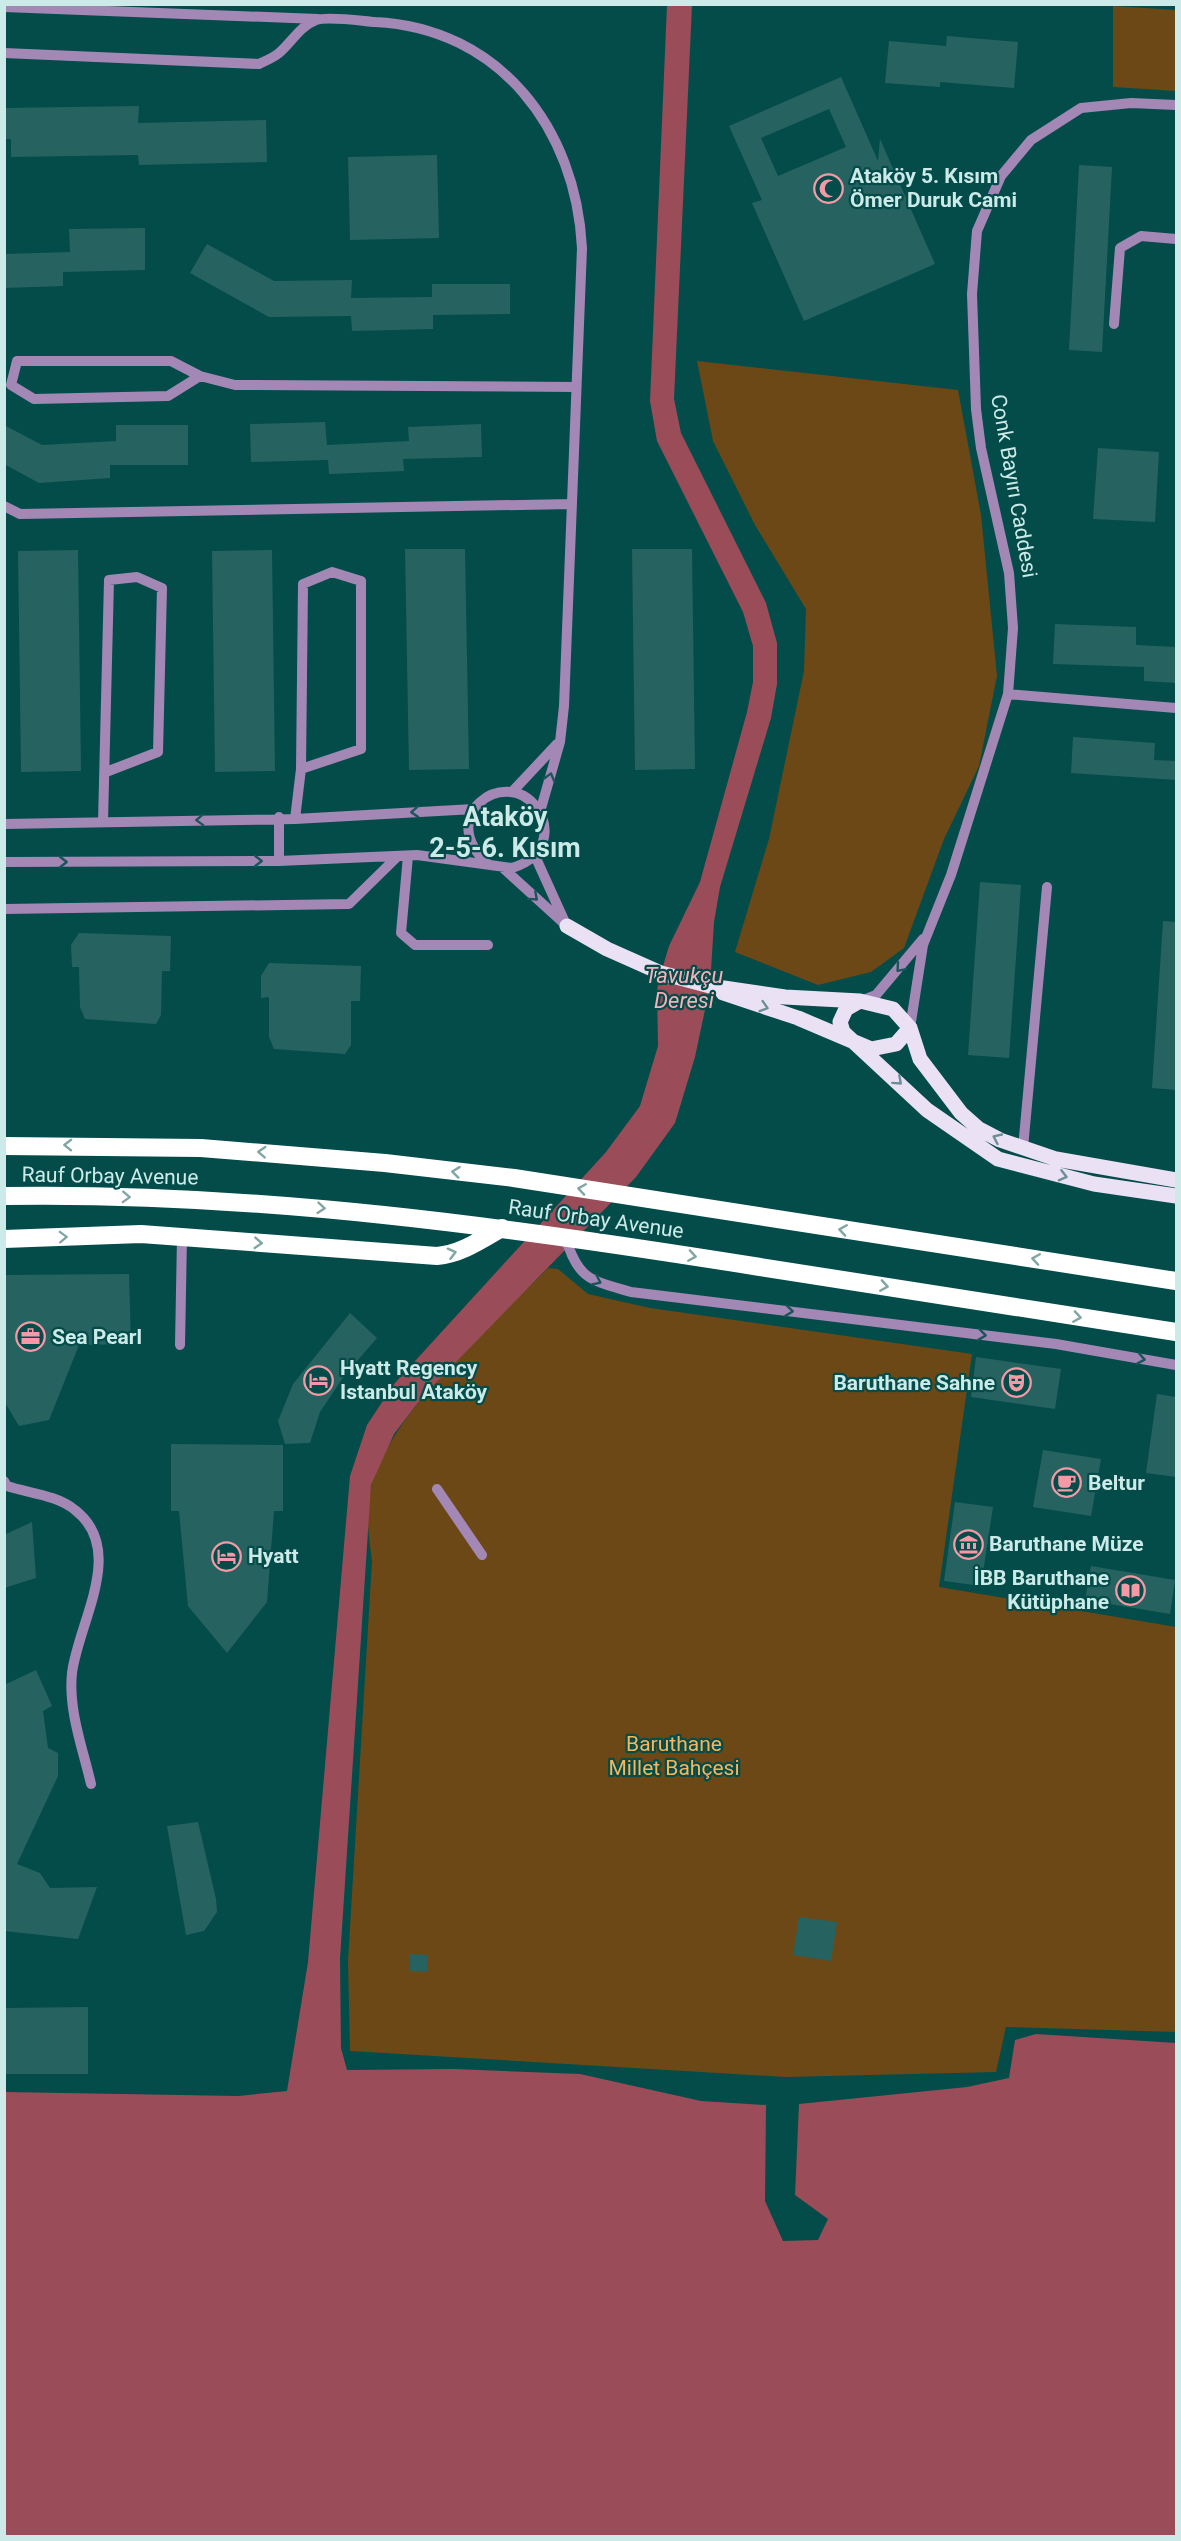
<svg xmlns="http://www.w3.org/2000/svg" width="1181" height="2541" font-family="Roboto,sans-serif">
<rect width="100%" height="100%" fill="#034c4a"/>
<path fill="#6d4817" d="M 1113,6 L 1176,10 L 1176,91 L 1113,87 Z
M 697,361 L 958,390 L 981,515 L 997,676 L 979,766 L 944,839 L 904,948 L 871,972 L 818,985 L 735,952 L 769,839 L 804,671 L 806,609 L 755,525 L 713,441 Z
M 548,1268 L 558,1269 L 588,1294 L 650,1308 L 972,1354 L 939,1587 L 1176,1627 L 1176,2032 L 1006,2027 L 996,2072 L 786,2077 L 350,2051 L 348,1961 L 372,1561 C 369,1537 364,1507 372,1483 C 397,1405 490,1327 548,1268 Z"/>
<path fill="#9a4c59" d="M 667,5 L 692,5 L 674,399 L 681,433 L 766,603 L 777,643 L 777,684 L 771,718 L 720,887 L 714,922 L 710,986 L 695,1057 L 675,1123 L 636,1177 L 423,1396 L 394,1434 L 371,1485 L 340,1959 L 341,2048 L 347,2070 L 454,2069 L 580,2074 L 701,2101 L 766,2105 L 765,2201 L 783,2241 L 818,2240 L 828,2219 L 795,2195 L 799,2104 L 967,2087 L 1009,2078 L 1015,2040 L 1036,2034 L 1176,2043 L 1176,2536 L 5,2536 L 5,2092 L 238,2096 L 287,2091 L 308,1962 L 350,1476 L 367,1425 L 394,1384 L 606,1152 L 640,1106 L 658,1046 L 657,990 L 661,973 L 669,946 L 700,882 L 747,712 L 753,682 L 753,646 L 743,612 L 657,441 L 650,401 Z"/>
<path fill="#266360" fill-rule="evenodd" d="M 947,36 L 1018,42 L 1014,88 L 940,82 L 940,87 L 885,83 L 889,41 L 946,46 Z
M 841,77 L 878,161 L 880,139 L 935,264 L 804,321 L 752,203 L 762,200 L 729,126 ZM 829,109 L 846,147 L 778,176 L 761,138 Z
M 139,106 L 138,123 L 266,120 L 267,162 L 139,165 L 138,155 L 11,157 L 11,139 L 4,139 L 4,108 Z
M 437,155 L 439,238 L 350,240 L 348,157 Z
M 1079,165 L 1112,167 L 1102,352 L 1069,350 Z
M 145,228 L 145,270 L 63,272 L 63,286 L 4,288 L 4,254 L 70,252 L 69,229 Z
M 207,244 L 274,281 L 352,280 L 351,298 L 432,297 L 432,284 L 510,284 L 510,314 L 433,315 L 433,329 L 352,331 L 351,316 L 269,317 L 190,273 Z
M 325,422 L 327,445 L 409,441 L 408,427 L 481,424 L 482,457 L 403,459 L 404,471 L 329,474 L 328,460 L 251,462 L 250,424 Z
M 4,425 L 42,445 L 116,441 L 116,425 L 188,425 L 188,465 L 110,465 L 110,478 L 39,483 L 4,464 Z
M 1098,448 L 1159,452 L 1155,522 L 1093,519 Z
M 405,549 L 465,549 L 469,769 L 409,770 Z
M 632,549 L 692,549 L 695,769 L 635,770 Z
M 78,550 L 81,771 L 21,772 L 18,551 Z
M 272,550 L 275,771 L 215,772 L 212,551 Z
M 1055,624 L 1136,627 L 1136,645 L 1176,647 L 1176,683 L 1144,681 L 1144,667 L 1053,664 Z
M 1073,737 L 1155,743 L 1154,760 L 1176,761 L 1176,780 L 1071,773 Z
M 980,882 L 1021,885 L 1009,1058 L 968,1055 Z
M 1163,921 L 1176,922 L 1176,1090 L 1152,1088 Z
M 79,933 L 171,936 L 170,971 L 162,971 L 161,1015 L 156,1024 L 85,1019 L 80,1007 L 79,967 L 72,967 L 71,945 Z
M 269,963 L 361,966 L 360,1001 L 351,1001 L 351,1045 L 345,1054 L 274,1049 L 269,1037 L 269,997 L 261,998 L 261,976 Z
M 129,1274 L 131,1344 L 79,1345 L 49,1420 L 19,1426 L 4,1401 L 4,1275 Z
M 350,1313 L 377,1338 L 344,1376 L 320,1412 L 310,1443 L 285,1444 L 278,1421 L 293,1384 Z
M 976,1357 L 1061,1369 L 1055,1409 L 971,1397 Z
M 1157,1394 L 1176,1397 L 1176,1477 L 1146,1473 Z
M 171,1444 L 283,1445 L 283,1511 L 274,1511 L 267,1602 L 227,1653 L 188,1606 L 179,1511 L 171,1511 Z
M 1043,1450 L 1101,1459 L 1091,1516 L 1033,1507 Z
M 955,1502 L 993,1507 L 981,1586 L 944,1581 Z
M 32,1522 L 36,1578 L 4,1588 L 4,1535 Z
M 1091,1566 L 1175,1580 L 1170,1614 L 1085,1600 Z
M 36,1670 L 52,1706 L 43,1711 L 48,1748 L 58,1753 L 58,1776 L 17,1864 L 40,1873 L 50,1888 L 97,1887 L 78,1939 L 4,1931 L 4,1685 Z
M 198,1822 L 216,1899 L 217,1912 L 204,1931 L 186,1935 L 167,1826 Z
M 799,1917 L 837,1922 L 831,1961 L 793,1955 Z
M 410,1954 L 428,1955 L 427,1972 L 410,1971 Z
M 88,2007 L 88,2074 L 4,2074 L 4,2008 Z"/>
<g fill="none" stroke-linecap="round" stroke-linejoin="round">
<path stroke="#a388b6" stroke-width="10" d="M 4,7 L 318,19
M 4,53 L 259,64 C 265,61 273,58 279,53 C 291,43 300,26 316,20 C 328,16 362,21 375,22 C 500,28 576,129 582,248 L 564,706 L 560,742 L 540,812
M 1114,324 L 1120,248 L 1141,236 L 1176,239
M 200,376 L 168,396 L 34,399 L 11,385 L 17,361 L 171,361 L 200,376 L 235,385 L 576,387
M 4,506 L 20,514 L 572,504
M 1008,694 L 1176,708
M 512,792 L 557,744
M 279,817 L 279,861
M 295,819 L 301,769 L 303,584 L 332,572 L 361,581 L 361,749 L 301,769
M 103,822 L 109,580 L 137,577 L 162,588 L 158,752 L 106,772
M 4,824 L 295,819 L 474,809
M 408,856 L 401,933 L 415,945 L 488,945
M 535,856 L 564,920
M 4,862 L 279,861 L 417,855 L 512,868 C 528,863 541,854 544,837 C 546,826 543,816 536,807 C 505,766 434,816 488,864
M 502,867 L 567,926
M 4,909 L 349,904 L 398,856
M 861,1001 L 876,995 L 923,939
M 910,1028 L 923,945 L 951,875 L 1008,694 L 1013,628 L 1009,573 L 981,448 L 976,409 L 972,294 L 977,231 L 1001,176 L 1031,140 L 1081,108 L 1131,103 L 1176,105
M 1023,1148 L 1047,887
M 565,1236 C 578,1280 590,1280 631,1292 L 1056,1344 L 1176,1365
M 180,1345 L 182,1237
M 4,1481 L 7,1486 C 28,1493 57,1495 75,1510 C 127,1550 78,1623 72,1673 C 68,1710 83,1749 91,1784
M 437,1489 L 482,1555"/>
<path stroke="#ebe1f4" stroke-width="15" d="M 567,926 L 607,949 L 661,973 L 710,986 L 785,997 L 860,1001 L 893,1009 L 910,1028 L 920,1059 L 961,1113 L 979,1129 L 1000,1140 L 1056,1159 L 1176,1180
M 723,993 L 798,1018 L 871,1049 L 896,1044 L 910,1028
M 860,1001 L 846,1009 L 840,1022 L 843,1032 L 927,1110 L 998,1159 L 1094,1184 L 1176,1196"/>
<path stroke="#fff" stroke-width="18" d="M 4,1146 L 201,1148 L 385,1163 L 514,1178 L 1176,1281
M 4,1196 C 259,1192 510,1227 760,1267 C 899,1289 1038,1311 1176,1332
M 4,1239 L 141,1234 L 437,1256 C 461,1254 481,1240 502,1228"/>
</g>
<defs><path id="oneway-chevron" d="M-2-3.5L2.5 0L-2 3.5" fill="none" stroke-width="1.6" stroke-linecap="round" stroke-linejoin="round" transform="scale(1.5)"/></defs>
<g stroke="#1b555a">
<use href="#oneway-chevron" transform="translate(550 777) rotate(-74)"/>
<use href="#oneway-chevron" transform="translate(415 812) rotate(177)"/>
<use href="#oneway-chevron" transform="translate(200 820) rotate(178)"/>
<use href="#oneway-chevron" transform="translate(258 861)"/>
<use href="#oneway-chevron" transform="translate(63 862)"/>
<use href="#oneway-chevron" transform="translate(534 897) rotate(42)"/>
<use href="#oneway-chevron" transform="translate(900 968) rotate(131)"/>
<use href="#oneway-chevron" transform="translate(597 1281) rotate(25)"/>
<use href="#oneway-chevron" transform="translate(789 1311) rotate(7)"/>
<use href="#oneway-chevron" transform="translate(982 1335) rotate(7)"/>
<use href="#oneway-chevron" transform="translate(1141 1359) rotate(10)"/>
</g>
<g stroke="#6b8f96">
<use href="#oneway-chevron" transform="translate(764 1007) rotate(17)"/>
<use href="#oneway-chevron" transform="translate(898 1081) rotate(42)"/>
<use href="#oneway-chevron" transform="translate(997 1138) rotate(-155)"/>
<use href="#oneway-chevron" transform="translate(1063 1176) rotate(14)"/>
</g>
<g stroke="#81a6a4">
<use href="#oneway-chevron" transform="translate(68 1145) rotate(-179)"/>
<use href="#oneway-chevron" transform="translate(262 1152) rotate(-177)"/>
<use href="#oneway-chevron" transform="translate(456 1172) rotate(-173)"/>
<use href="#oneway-chevron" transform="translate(582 1189) rotate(-171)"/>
<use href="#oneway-chevron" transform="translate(126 1197) rotate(2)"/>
<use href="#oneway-chevron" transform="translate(321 1208) rotate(5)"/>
<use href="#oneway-chevron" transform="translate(843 1230) rotate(-171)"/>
<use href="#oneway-chevron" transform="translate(63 1237) rotate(-2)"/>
<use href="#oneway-chevron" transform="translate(258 1243) rotate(4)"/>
<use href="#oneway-chevron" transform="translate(452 1253) rotate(-15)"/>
<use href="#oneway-chevron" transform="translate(692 1256) rotate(9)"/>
<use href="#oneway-chevron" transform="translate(1036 1259) rotate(-171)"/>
<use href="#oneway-chevron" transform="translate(884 1286) rotate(9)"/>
<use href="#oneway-chevron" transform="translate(1077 1317) rotate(9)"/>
</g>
<defs>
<symbol id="mosque-ring" viewBox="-11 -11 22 22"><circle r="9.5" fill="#034c4a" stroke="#f49aa6" stroke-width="1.5"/><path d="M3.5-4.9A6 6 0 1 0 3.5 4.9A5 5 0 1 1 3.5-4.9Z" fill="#f49aa6"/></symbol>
<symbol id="office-ring" viewBox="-11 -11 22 22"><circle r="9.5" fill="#034c4a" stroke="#f49aa6" stroke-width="1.5"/><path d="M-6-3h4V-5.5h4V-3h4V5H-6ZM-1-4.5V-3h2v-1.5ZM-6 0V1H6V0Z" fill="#f49aa6"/></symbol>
<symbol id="hotel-ring" viewBox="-11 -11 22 22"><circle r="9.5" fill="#034c4a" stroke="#f49aa6" stroke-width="1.5"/><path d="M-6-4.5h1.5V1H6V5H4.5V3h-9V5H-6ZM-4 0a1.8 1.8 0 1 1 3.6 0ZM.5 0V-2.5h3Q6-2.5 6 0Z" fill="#f49aa6"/></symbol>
<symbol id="theatre-ring" viewBox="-11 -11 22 22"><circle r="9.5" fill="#034c4a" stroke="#f49aa6" stroke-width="1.5"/><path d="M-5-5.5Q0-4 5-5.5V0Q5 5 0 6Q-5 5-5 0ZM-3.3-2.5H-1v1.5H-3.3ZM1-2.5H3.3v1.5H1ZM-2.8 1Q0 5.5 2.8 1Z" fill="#f49aa6"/></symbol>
<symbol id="cafe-ring" viewBox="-11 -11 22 22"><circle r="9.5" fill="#034c4a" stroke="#f49aa6" stroke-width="1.5"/><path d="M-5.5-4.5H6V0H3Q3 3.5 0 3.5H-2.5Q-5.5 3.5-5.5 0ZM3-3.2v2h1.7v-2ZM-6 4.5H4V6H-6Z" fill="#f49aa6"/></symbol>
<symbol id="museum-ring" viewBox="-11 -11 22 22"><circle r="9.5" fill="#034c4a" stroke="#f49aa6" stroke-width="1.5"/><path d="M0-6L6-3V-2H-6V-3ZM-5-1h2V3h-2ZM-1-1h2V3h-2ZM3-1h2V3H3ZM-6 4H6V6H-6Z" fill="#f49aa6"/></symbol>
<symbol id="library-ring" viewBox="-11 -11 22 22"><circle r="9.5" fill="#034c4a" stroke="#f49aa6" stroke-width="1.5"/><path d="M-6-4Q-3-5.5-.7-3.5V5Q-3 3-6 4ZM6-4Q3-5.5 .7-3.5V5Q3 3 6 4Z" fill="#f49aa6"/></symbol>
</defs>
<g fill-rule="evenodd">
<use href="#mosque-ring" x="812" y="172" width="33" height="33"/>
<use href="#office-ring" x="14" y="1320" width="33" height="33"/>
<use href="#hotel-ring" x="302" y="1364" width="33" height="33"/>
<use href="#theatre-ring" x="1000" y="1366" width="33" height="33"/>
<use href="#cafe-ring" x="1050" y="1466" width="33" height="33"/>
<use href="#museum-ring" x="952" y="1528" width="33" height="33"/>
<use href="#hotel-ring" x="210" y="1540" width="33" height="33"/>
<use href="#library-ring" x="1114" y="1574" width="33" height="33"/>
</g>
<g text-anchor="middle" stroke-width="4.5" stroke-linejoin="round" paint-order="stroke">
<g font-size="21" font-weight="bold" fill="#cceae8" stroke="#034c4a" text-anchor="start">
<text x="850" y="183">Ataköy 5. Kısım<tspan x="850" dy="24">Ömer Duruk Cami</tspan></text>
<text x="52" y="1344">Sea Pearl</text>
<text x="340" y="1375">Hyatt Regency<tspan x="340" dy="24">Istanbul Ataköy</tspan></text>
<text x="995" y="1390" text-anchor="end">Baruthane Sahne</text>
<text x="1088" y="1490">Beltur</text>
<text x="989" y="1551">Baruthane Müze</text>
<text x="248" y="1563">Hyatt</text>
<text x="1109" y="1585" text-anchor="end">İBB Baruthane<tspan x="1109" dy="24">Kütüphane</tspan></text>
</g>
<g font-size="21" fill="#cceae8" stroke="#034c4a">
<text transform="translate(1014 486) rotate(80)" y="7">Conk Bayırı Caddesi</text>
<text transform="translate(110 1176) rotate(1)" y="7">Rauf Orbay Avenue</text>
<text transform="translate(596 1219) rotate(8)" y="7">Rauf Orbay Avenue</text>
</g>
<g font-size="21" fill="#fab459" stroke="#034c4a">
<text x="674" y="1751">Baruthane<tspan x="674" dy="24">Millet Bahçesi</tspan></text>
</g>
<g font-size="22" font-style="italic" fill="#f5b0b9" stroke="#034c4a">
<text x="684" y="983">Tavukçu<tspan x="684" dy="25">Deresi</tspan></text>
</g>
<g font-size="27" font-weight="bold" fill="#cceae8" stroke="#034c4a">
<text x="505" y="826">Ataköy<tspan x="505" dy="31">2-5-6. Kısım</tspan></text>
</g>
</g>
<rect width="1181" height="2541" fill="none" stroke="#cceae8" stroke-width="12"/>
</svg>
